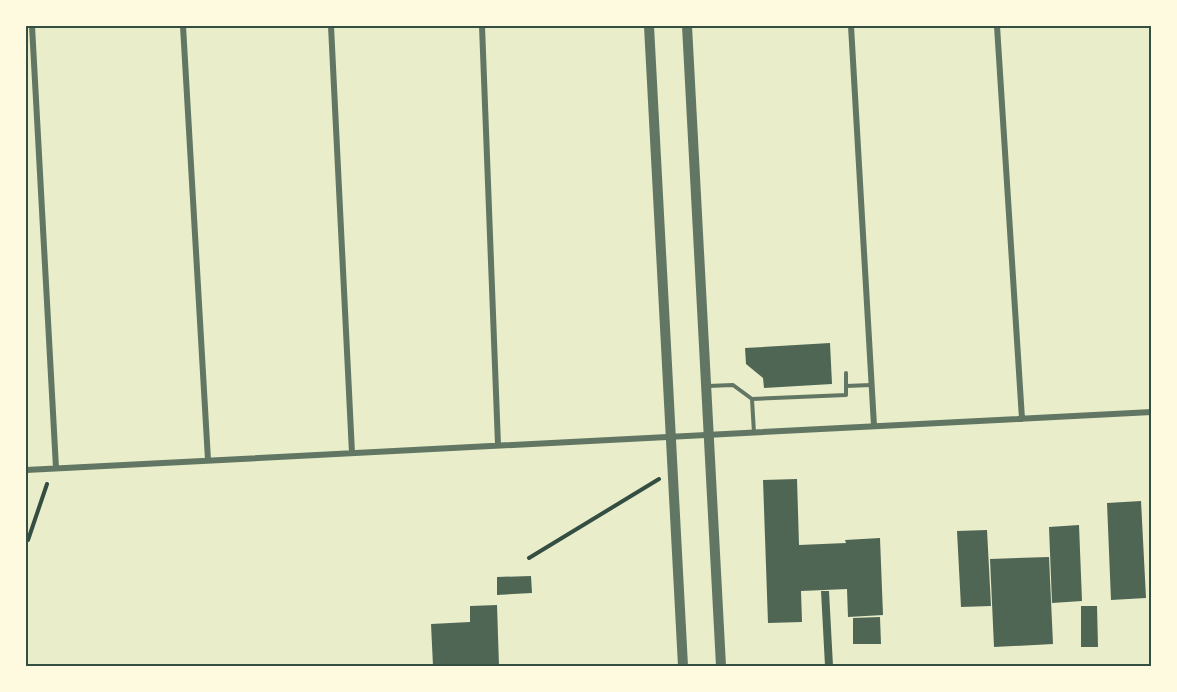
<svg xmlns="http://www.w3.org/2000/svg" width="1177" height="692" font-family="Cabin,sans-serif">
<rect width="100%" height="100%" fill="#e9edc9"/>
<path fill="#4f6655" d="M 830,343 L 832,384 L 764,388 L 763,378 L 746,364 L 745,348 Z
M 797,479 L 799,545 L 846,543 L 845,540 L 880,538 L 883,615 L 848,617 L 847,589 L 801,591 L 802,622 L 768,623 L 763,480 Z
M 1141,501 L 1146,598 L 1111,600 L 1107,503 Z
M 1079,525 L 1082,601 L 1052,603 L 1049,527 Z
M 987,530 L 991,606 L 961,607 L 957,531 Z
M 1049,557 L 1053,644 L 994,647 L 990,559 Z
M 531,576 L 532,593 L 497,595 L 497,577 Z
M 821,591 L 829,591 L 833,666 L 825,666 Z
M 497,605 L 499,666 L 433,666 L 431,624 L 470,622 L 470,606 Z
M 1081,606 L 1097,606 L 1098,647 L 1081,647 Z
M 880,617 L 881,644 L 853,644 L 853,618 Z"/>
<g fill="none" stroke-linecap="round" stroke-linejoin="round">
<path stroke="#344e41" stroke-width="4" d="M 26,540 L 28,540 L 47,484
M 529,558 L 659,479"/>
<path stroke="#617663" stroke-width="4" d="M 846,373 L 846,386
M 708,386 L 733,385 L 752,399 L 846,395 L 846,386 L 871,385
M 752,399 L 754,433"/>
<path stroke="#617663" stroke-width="6" d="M 32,26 L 56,468
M 183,26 L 208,460
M 331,26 L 352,453
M 482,26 L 498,445
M 851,26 L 874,426
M 997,26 L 1022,419
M 26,470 L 1152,412"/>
<path stroke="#617663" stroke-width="10" d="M 649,26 L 683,666
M 687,26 L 721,666"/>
</g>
<rect width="1177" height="692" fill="none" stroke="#fefae0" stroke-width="54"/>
<rect x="27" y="27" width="1123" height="638" fill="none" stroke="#344e41" stroke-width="2"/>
</svg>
